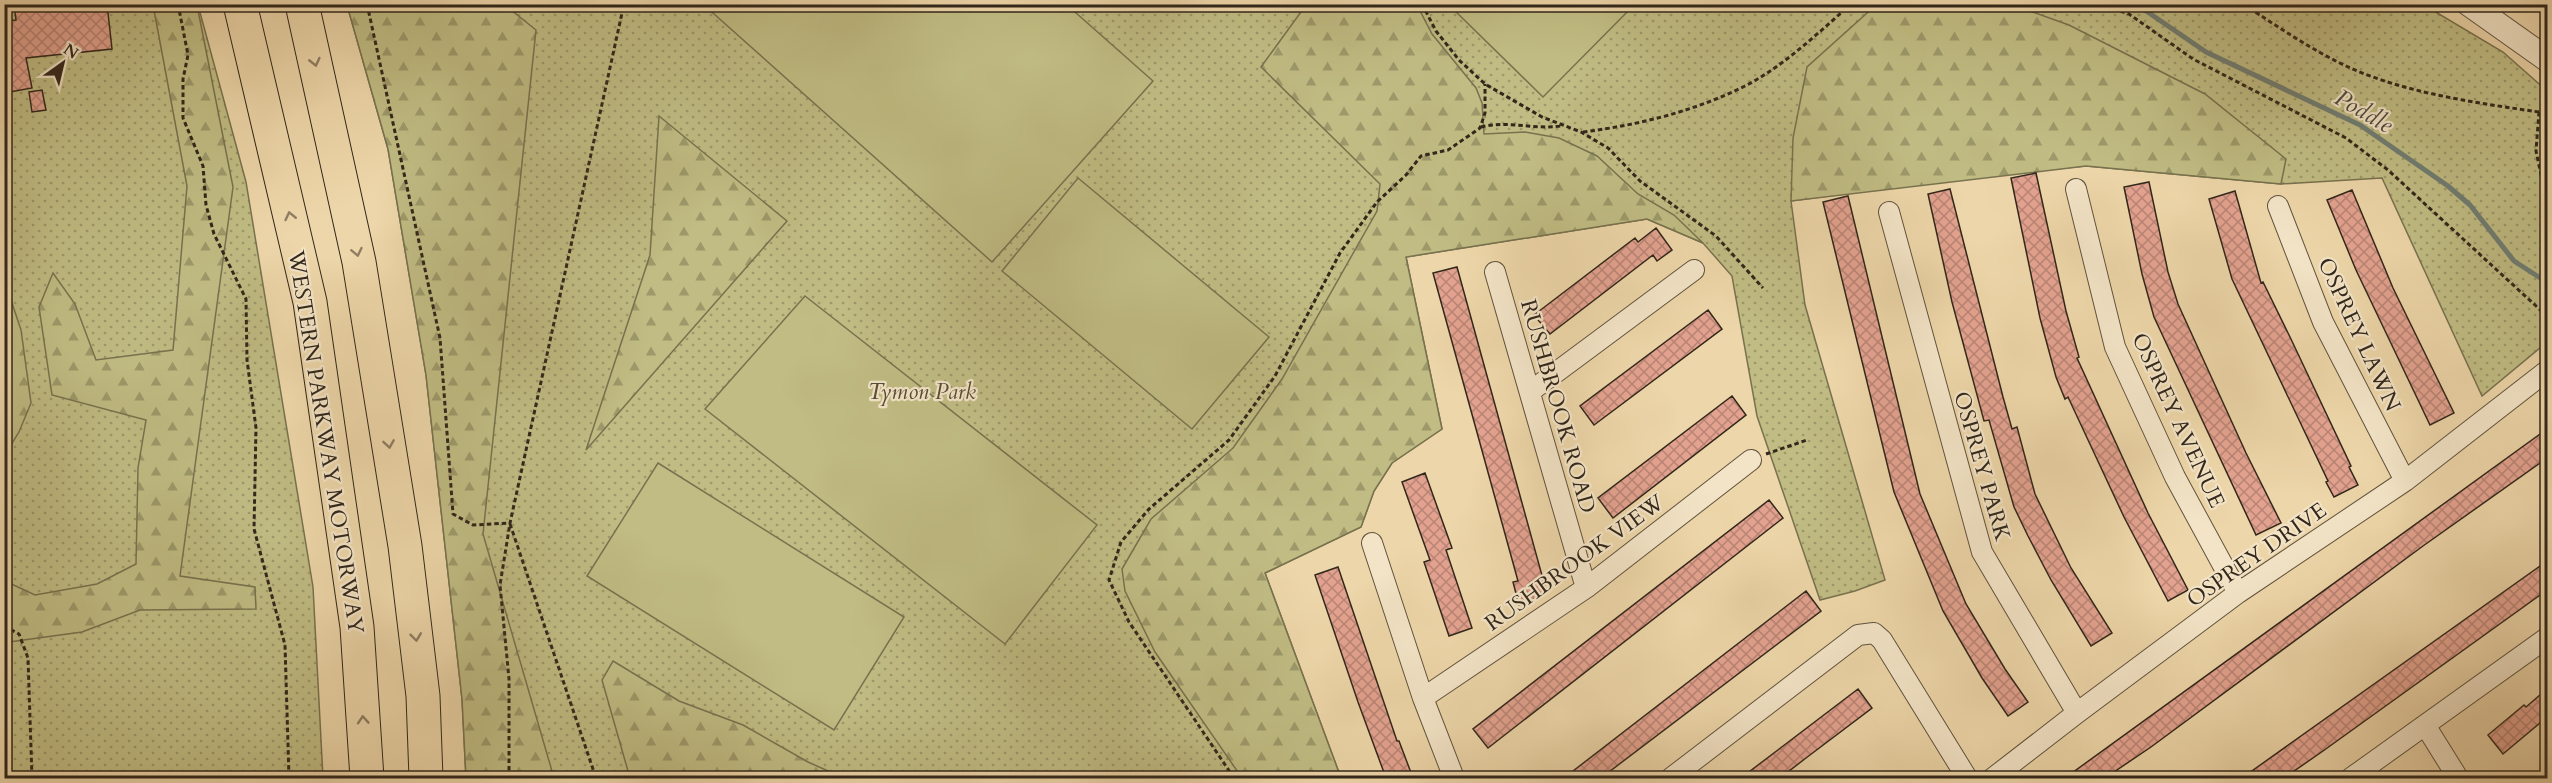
<svg xmlns="http://www.w3.org/2000/svg" width="2552" height="783" font-family="Cardo,serif">
<defs>
<pattern id="grass-dots" width="8" height="8" patternUnits="userSpaceOnUse" patternTransform="scale(1.5)"><rect width="8" height="8" fill="#c0bc83"/><path d="M2 2h.1M6 6h.1" fill="none" stroke="#9d996a" stroke-width="1.8" stroke-linecap="round"/></pattern>
<pattern id="forest-firs" width="22" height="20" patternUnits="userSpaceOnUse" patternTransform="scale(1.5)"><rect width="22" height="20" fill="#c0bc83"/><path d="M5 1l3.5 6h-7zM16 11l3.5 6h-7z" fill="#9d996a"/></pattern>
<pattern id="building-cross-hatch" width="8" height="8" patternUnits="userSpaceOnUse" patternTransform="scale(1.5)"><rect width="8" height="8" fill="#e3a28f"/><path d="M0 0l8 8M0 8l8-8" fill="none" stroke="#b98474"/></pattern>
</defs>
<rect width="100%" height="100%" fill="#edd6a9"/>
<filter id="stains"><feTurbulence type="fractalNoise" baseFrequency=".00333" numOctaves="4"/><feColorMatrix values="0 0 0 0 .2 0 0 0 0 .09 0 0 0 0 .02 0 0 0 .5 -.17"/></filter>
<radialGradient id="worn" r=".72"><stop offset=".6" stop-color="#630" stop-opacity="0"/><stop offset="1" stop-color="#630" stop-opacity=".3"/></radialGradient>
<path fill="url(#grass-dots)" stroke="#78724f" stroke-width="1.5" d="M 5,5 L 198,5 L 246,182 L 313,587 L 323,778 L 5,778 Z
M 347,5 L 2424,5 L 2503,52 L 2547,91 L 2547,342 L 2482,396 L 2382,178 L 2281,184 L 2086,166 L 1982,176 L 1791,201 L 1805,305 L 1885,580 L 1855,591 L 1820,600 L 1757,416 L 1732,276 L 1703,243 L 1647,219 L 1406,257 L 1442,429 L 1392,463 L 1374,491 L 1361,527 L 1265,573 L 1341,778 L 466,778 L 462,699 L 426,375 L 388,149 Z"/>
<path fill="url(#forest-firs)" stroke="#78724f" stroke-width="1.5" d="M 153,5 L 197,5 L 233,187 L 180,576 L 255,587 L 256,609 L 140,610 L 82,632 L 9,642 L 5,640 L 5,581 L 35,595 L 97,584 L 136,564 L 138,468 L 146,420 L 52,395 L 39,307 L 53,273 L 75,304 L 96,360 L 173,350 L 187,186 Z
M 347,5 L 505,5 L 536,30 L 483,534 L 554,778 L 466,778 L 462,699 L 426,375 L 388,149 Z
M 1306,5 L 1417,5 L 1432,34 L 1476,88 L 1482,103 L 1484,134 L 1525,132 L 1559,138 L 1597,156 L 1638,194 L 1674,215 L 1703,243 L 1647,219 L 1406,257 L 1442,429 L 1392,463 L 1374,491 L 1361,527 L 1265,573 L 1341,778 L 1242,778 L 1155,652 L 1125,591 L 1122,569 L 1151,519 L 1233,448 L 1282,379 L 1377,211 L 1380,184 L 1261,67 Z
M 1876,5 L 2013,5 L 2069,25 L 2205,94 L 2286,159 L 2281,184 L 2086,166 L 1791,201 L 1793,138 L 1807,67 Z
M 659,116 L 787,221 L 586,450 L 650,255 Z
M 4,279 L 21,330 L 31,403 L 19,432 L 5,455 Z
M 613,661 L 679,701 L 743,725 L 808,762 L 844,778 L 630,778 L 602,680 Z"/>
<path fill="#c0bc83" stroke="#78724f" stroke-width="1.5" d="M 704,5 L 1067,5 L 1153,81 L 992,262 Z
M 1449,5 L 1634,5 L 1543,97 Z
M 1078,178 L 1269,337 L 1192,429 L 1002,271 Z
M 805,296 L 1097,525 L 1005,644 L 705,409 Z
M 658,463 L 904,617 L 834,730 L 587,576 Z"/>
<g fill="none" stroke-linecap="round" stroke-linejoin="round">
<path stroke="#707e73" stroke-width="5" d="M 2136,4 L 2206,52 L 2360,125 L 2448,186 L 2470,205 L 2514,261 L 2548,283"/>
</g>
<path fill="url(#building-cross-hatch)" stroke="#31271b" stroke-width="1.5" d="M 14,4 L 107,4 L 112,49 L 26,58 L 32,88 L 4,93 L 4,21 L 16,20 Z
M 42,90 L 46,110 L 32,112 L 29,92 Z
M 2036,173 L 2066,311 L 2079,357 L 2077,358 L 2148,513 L 2188,590 L 2168,601 L 2124,517 L 2068,397 L 2065,399 L 2056,377 L 2040,318 L 2011,178 Z
M 2149,182 L 2168,272 L 2178,304 L 2246,453 L 2281,523 L 2256,535 L 2154,317 L 2142,274 L 2124,187 Z
M 1950,189 L 2003,397 L 2012,429 L 2017,427 L 2035,494 L 2071,568 L 2112,633 L 2091,646 L 2051,580 L 2028,536 L 2014,507 L 1989,420 L 1984,421 L 1952,302 L 1928,194 Z
M 2352,190 L 2393,288 L 2454,413 L 2430,425 L 2356,270 L 2327,200 Z
M 2235,191 L 2261,283 L 2263,282 L 2290,337 L 2351,466 L 2349,467 L 2358,485 L 2334,497 L 2326,482 L 2328,481 L 2232,279 L 2209,199 Z
M 1848,196 L 1920,494 L 1966,604 L 2005,669 L 2028,702 L 2008,716 L 1982,678 L 1943,611 L 1894,492 L 1823,202 Z
M 1656,228 L 1672,250 L 1657,261 L 1653,255 L 1550,334 L 1534,315 L 1635,238 L 1638,242 Z
M 1457,267 L 1546,590 L 1537,598 L 1519,605 L 1513,582 L 1518,581 L 1433,273 Z
M 1708,310 L 1722,329 L 1594,425 L 1580,406 Z
M 1732,396 L 1746,415 L 1613,518 L 1598,498 Z
M 2547,429 L 2547,458 L 2423,546 L 2151,747 L 2105,778 L 2065,778 Z
M 1425,473 L 1452,548 L 1446,550 L 1472,628 L 1449,636 L 1424,562 L 1430,560 L 1402,482 Z
M 1769,500 L 1783,518 L 1488,748 L 1473,729 Z
M 2547,561 L 2547,590 L 2323,751 L 2284,778 L 2242,778 Z
M 1338,567 L 1397,741 L 1399,741 L 1413,778 L 1386,778 L 1358,702 L 1315,575 Z
M 1806,591 L 1821,611 L 1601,778 L 1564,778 Z
M 1858,689 L 1872,708 L 1806,758 L 1780,778 L 1741,778 Z
M 2547,689 L 2547,717 L 2503,754 L 2488,735 L 2524,705 L 2526,707 Z"/>
<g fill="none" stroke-linecap="round" stroke-linejoin="round">
<defs>
<path id="minor" d="M 2076,189 L 2115,347 L 2175,477 L 2238,593
M 2278,206 L 2323,322 L 2405,481
M 1889,212 L 1982,552 L 2077,713
M 1495,272 L 1586,588
M 1531,391 L 1694,270
M 1372,543 L 1423,698 L 1454,778
M 1423,698 L 1586,588 L 1751,460
M 2425,725 L 2458,778
M 1671,778 L 1858,635 L 1874,633 L 1882,640 L 1967,778
M 1993,778 L 2077,713 L 2238,593 L 2405,481 L 2548,370
M 2351,778 L 2548,637"/>
<path id="tertiary" d="M 2469,4 L 2548,60"/>
<path id="motorway" d="M 240,4 L 310,302 L 357,627 L 367,778
M 302,4 L 359,262 L 405,546 L 423,696 L 426,778"/>
</defs>
<use href="#minor" stroke="#60533e" stroke-width="22"/>
<use href="#tertiary" stroke="#60533e" stroke-width="26"/>
<use href="#motorway" stroke="#31271b" stroke-width="35"/>
<path stroke="#31271b" stroke-width="3" stroke-dasharray="4.5 3" stroke-linecap="butt" d="M 178,4 L 188,55 L 183,79 L 183,118 L 203,166 L 206,205 L 214,234 L 246,299 L 247,360 L 256,428 L 254,529 L 285,645 L 289,778
M 367,4 L 440,338 L 453,514 L 473,525 L 510,523
M 1422,4 L 1436,31 L 1459,60 L 1485,84 L 1542,117 L 1581,132 L 1608,148 L 1640,181 L 1716,236 L 1763,288
M 2099,4 L 2129,14 L 2193,59 L 2346,138 L 2388,170 L 2548,317
M 2243,4 C 2277,26 2310,49 2346,66 C 2404,93 2477,103 2539,112 L 2548,101
M 2539,112 L 2536,151 L 2548,208
M 1481,127 C 1508,120 1534,130 1561,126
M 1583,132 C 1639,125 1695,111 1745,86 C 1784,66 1818,33 1851,4
M 1766,454 L 1807,440
M 510,524 L 596,778
M 4,626 L 19,634 L 28,658 L 32,778
M 509,778 L 509,679 L 500,585 L 510,523 L 624,4
M 1234,778 L 1129,622 L 1109,580 L 1121,542 L 1149,509 L 1229,440 L 1275,376 L 1340,253 L 1377,202 L 1406,175 L 1421,156 L 1448,150 L 1480,128 L 1485,113 L 1485,84"/>
<use href="#minor" stroke="#f3e4c7" stroke-width="20"/>
<use href="#tertiary" stroke="#f3e4c7" stroke-width="24"/>
<use href="#motorway" stroke="#edd6a9" stroke-width="33"/>
</g>
<defs><path id="oneway-chevron" d="M-2-3.5L2.5 0L-2 3.5" fill="none" stroke-width="1.6" stroke-linecap="round" stroke-linejoin="round" transform="scale(1.5)"/></defs>
<g stroke="#8f7e62">
<use href="#oneway-chevron" transform="translate(315 62) rotate(77)"/>
<use href="#oneway-chevron" transform="translate(290 216) rotate(-103)"/>
<use href="#oneway-chevron" transform="translate(357 252) rotate(78)"/>
<use href="#oneway-chevron" transform="translate(389 444) rotate(81)"/>
<use href="#oneway-chevron" transform="translate(416 637) rotate(83)"/>
<use href="#oneway-chevron" transform="translate(363 720) rotate(-94)"/>
</g>
<g text-anchor="middle" stroke-width="4.5" stroke-linejoin="round" paint-order="stroke">
<g font-size="22" fill="#31271b" stroke="#f3e4c7">
<text transform="translate(2360 334) rotate(65)" y="8">OSPREY LAWN</text>
<text transform="translate(1559 406) rotate(74)" y="8">RUSHBROOK ROAD</text>
<text transform="translate(2179 420) rotate(65)" y="8">OSPREY AVENUE</text>
<text transform="translate(327 442) rotate(81)" y="8">WESTERN PARKWAY MOTORWAY</text>
<text transform="translate(1983 466) rotate(74)" y="8">OSPREY PARK</text>
<text transform="translate(2256 554) rotate(-35)" y="8">OSPREY DRIVE</text>
<text transform="translate(1574 562) rotate(-36)" y="8">RUSHBROOK VIEW</text>
</g>
<g font-size="22" font-style="italic" fill="#554c35" stroke="#f3e4c7">
<text x="922" y="399">Tymon Park</text>
</g>
<g font-size="24" font-style="italic" fill="#4b4b40" stroke="#f3e4c7">
<text transform="translate(2364 111) rotate(30)" y="8">Poddle</text>
</g>
</g>
<rect width="2552" height="783" fill="none" stroke="#edd6a9" stroke-width="24"/>
<rect x="6" y="6" width="2540" height="771" fill="none" stroke="#31271b" stroke-width="3"/>
<rect x="12" y="12" width="2528" height="759" fill="none" stroke="#31271b" stroke-width="1.5"/>
<g transform="translate(63 63) rotate(34)" stroke="#f3e4c7" stroke-width="4.5" paint-order="stroke">
<path d="M0-4.5L10 22L0 15L-10 22Z" fill="#31271b"/>
<text y="-9" font-size="16" font-weight="bold" text-anchor="middle" fill="#31271b">N</text>
</g>
<rect width="100%" height="100%" filter="url(#stains)"/>
<rect width="100%" height="100%" fill="url(#worn)"/>
</svg>
